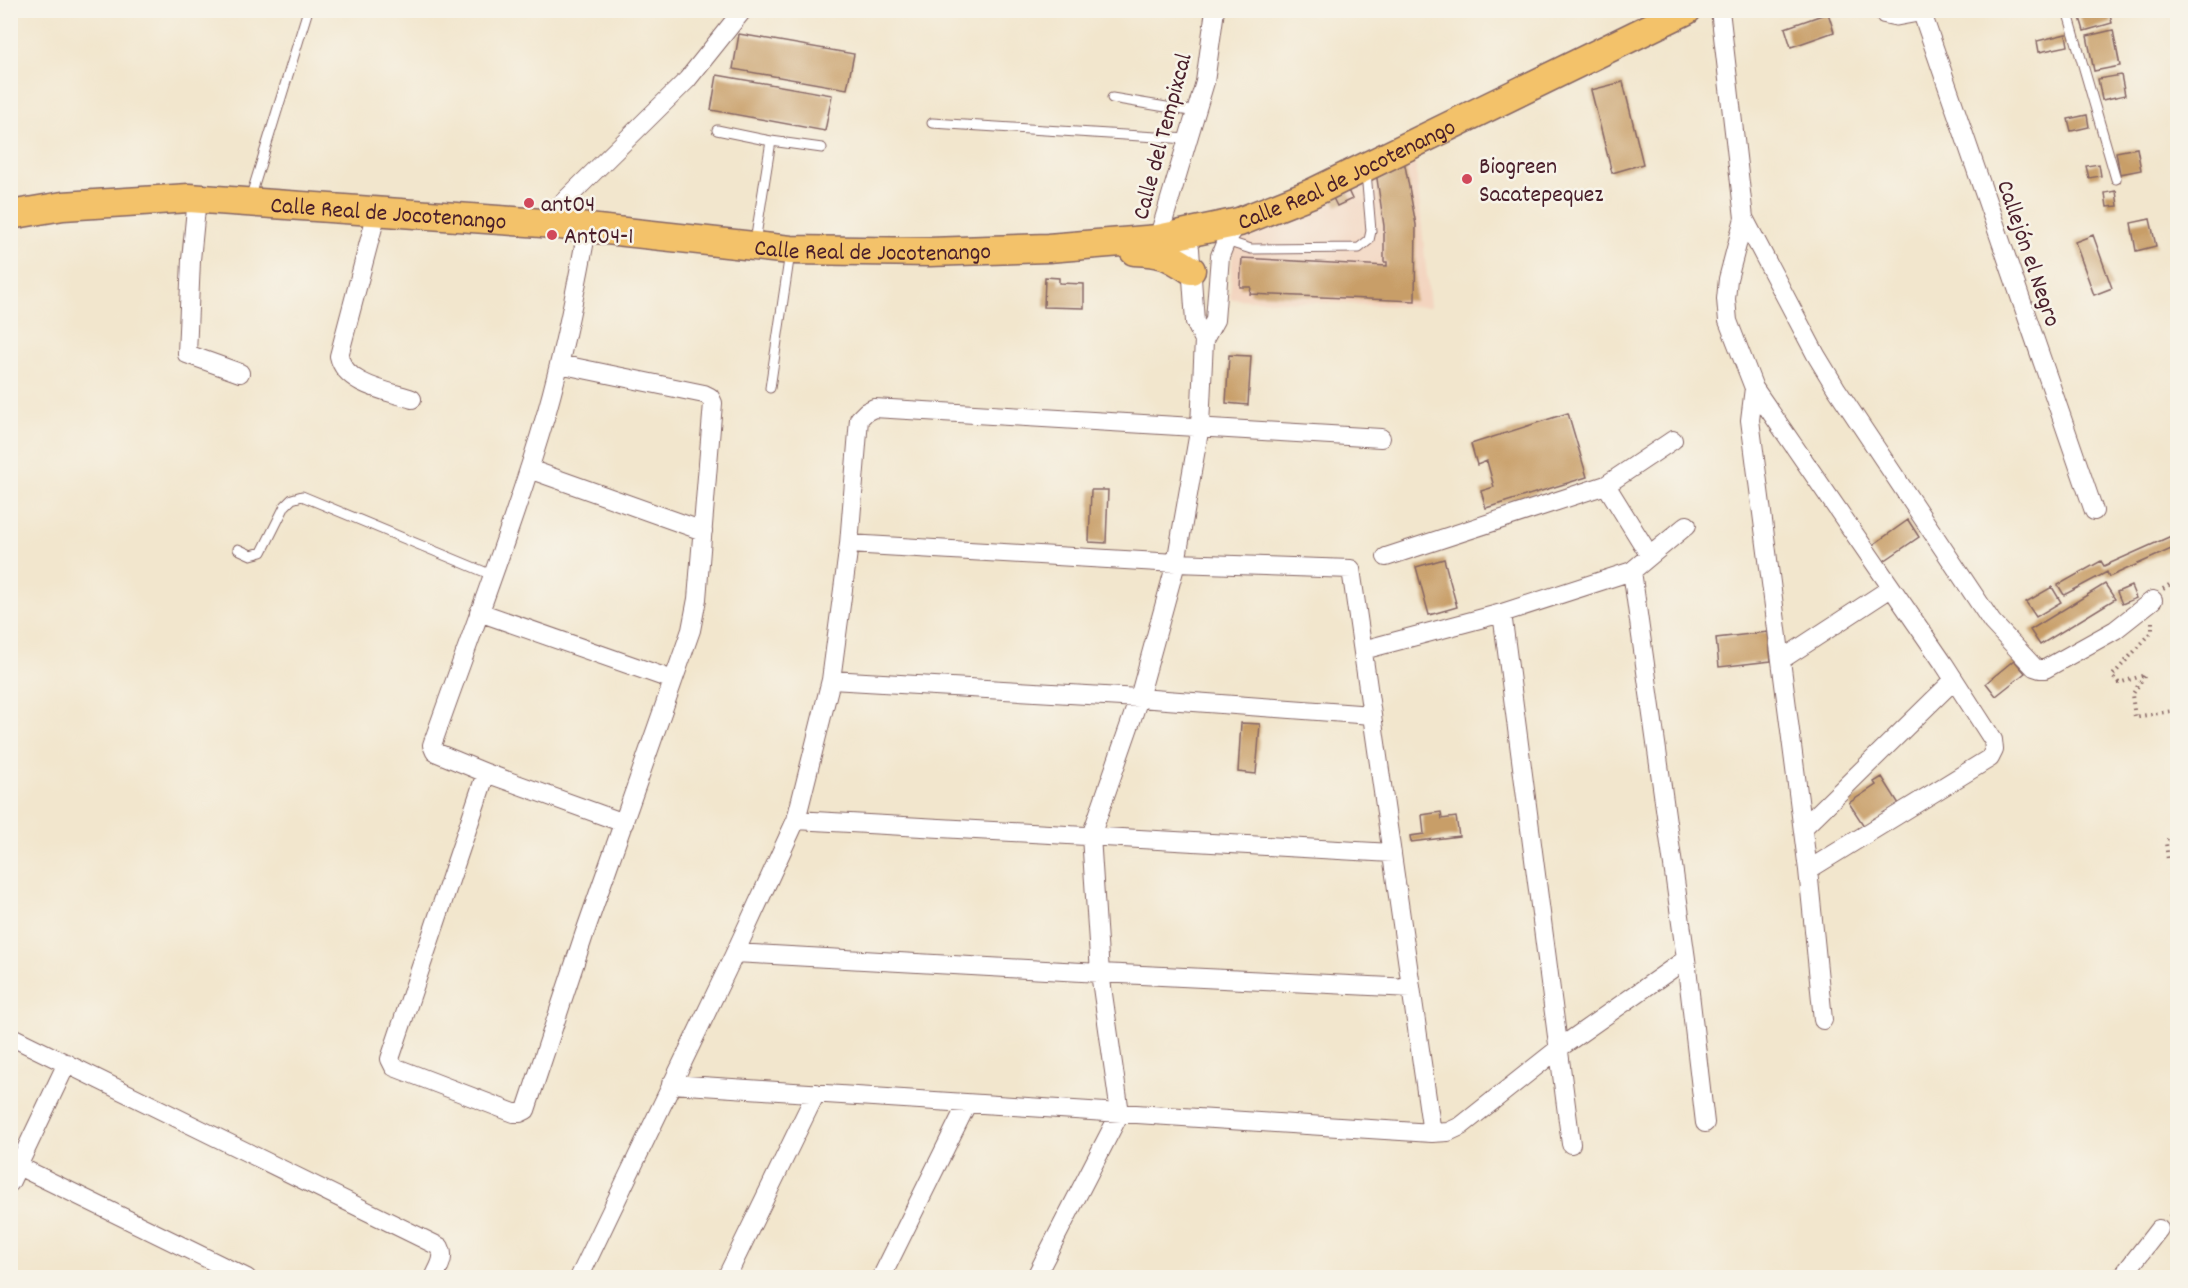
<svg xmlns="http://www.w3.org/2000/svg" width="2188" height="1288" font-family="Dekko,sans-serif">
<rect width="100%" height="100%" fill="#f7f3e8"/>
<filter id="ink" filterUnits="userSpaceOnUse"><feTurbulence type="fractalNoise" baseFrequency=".0167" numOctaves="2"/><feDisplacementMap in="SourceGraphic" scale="12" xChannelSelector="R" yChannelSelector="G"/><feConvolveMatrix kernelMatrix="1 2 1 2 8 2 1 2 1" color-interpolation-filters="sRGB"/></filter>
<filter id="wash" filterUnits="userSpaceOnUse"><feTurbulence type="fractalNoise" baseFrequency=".008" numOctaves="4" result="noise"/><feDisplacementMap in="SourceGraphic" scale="24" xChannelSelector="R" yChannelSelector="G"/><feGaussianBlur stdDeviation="1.35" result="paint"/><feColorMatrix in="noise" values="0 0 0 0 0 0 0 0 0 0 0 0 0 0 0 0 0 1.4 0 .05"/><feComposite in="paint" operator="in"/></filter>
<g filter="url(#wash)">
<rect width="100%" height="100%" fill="#f2e6cd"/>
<path fill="#f3d4bf" d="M 1414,152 L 1430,307 L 1230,299 L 1234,232 Z"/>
<g id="blocks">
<path fill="#c89e67" d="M 2090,10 L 2109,10 L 2112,23 L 2084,31 L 2079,14 Z
M 1828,13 L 1834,32 L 1791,47 L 1785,28 Z
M 2113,30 L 2120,66 L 2094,71 L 2087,36 Z
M 739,34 L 854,54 L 847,89 L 733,69 Z
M 2066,34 L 2068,46 L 2039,52 L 2037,41 Z
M 717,75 L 832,95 L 825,131 L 711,110 Z
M 2121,75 L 2125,95 L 2102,100 L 2098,79 Z
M 1623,82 L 1643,164 L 1612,173 L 1591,90 Z
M 2087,115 L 2089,127 L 2071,131 L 2068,119 Z
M 2137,148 L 2141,170 L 2120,174 L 2116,152 Z
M 1404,160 L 1416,225 L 1415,301 L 1250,294 L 1251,287 L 1240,287 L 1242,258 L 1387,266 L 1387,262 L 1384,262 L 1384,226 L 1376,172 Z
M 2099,164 L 2101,176 L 2089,178 L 2086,166 Z
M 1345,184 L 1352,199 L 1337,206 L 1330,192 Z
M 2116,191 L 2118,206 L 2107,207 L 2105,193 Z
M 2150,219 L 2156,246 L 2136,251 L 2131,223 Z
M 2093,235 L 2112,288 L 2094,295 L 2075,242 Z
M 1045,277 L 1059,278 L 1059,283 L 1084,284 L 1084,308 L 1044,307 Z
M 1229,355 L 1251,356 L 1248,405 L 1226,403 Z
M 1568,413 L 1587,477 L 1486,508 L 1481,491 L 1494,487 L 1487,461 L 1477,465 L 1471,444 Z
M 1091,490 L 1108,490 L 1106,543 L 1089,542 Z
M 1908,520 L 1919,537 L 1881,563 L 1870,547 Z
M 2178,533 L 2178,546 L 2109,577 L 2107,572 L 2064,595 L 2058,585 L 2101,561 L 2104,566 Z
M 1444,559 L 1457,607 L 1429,615 L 1416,567 Z
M 2105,584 L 2115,599 L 2040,645 L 2030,630 Z
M 2131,586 L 2136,598 L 2122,604 L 2117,592 Z
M 2052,587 L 2061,602 L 2036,617 L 2026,602 Z
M 1768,632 L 1771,661 L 1719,667 L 1716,638 Z
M 2014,660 L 2025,673 L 1996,696 L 1986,683 Z
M 1241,723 L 1260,724 L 1256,774 L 1238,772 Z
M 1882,777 L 1899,804 L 1864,826 L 1849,803 L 1876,785 L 1874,782 Z
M 1441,812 L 1442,819 L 1456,817 L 1459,836 L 1411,842 L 1410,836 L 1424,834 L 1422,815 Z"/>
</g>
</g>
<g filter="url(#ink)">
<use href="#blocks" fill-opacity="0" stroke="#856564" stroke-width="1.5"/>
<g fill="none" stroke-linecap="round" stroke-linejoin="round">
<defs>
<path id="service" d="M 1878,10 L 1882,18 L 1896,21 L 1923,16
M 2067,10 L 2116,179
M 1112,98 L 1196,112
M 932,123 L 1188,139
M 717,130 L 771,141
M 250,199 L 308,10
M 1226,241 L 1251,249 L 1359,248 L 1369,240 L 1371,231 L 1366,172
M 755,242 L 771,141 L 822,148
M 770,388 L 790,253
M 238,549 L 251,555 L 262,552 L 285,506 L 292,499 L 302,496 L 492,575"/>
<path id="minor" d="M 1720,10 L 1744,218 L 1728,279 L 1726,299 L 1728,321 L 1754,388 L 1944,664 L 1993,740 L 1994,750 L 1990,758 L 1808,870
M 1921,10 L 2094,511
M 197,198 L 191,260 L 187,354 L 240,373
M 377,212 L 339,356 C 345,385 388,391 412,399
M 1744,218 L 1816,355 L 1836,388 L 1992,622 L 2034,667 L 2040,669 L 2045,669 L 2115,630 L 2153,600
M 542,223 L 687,80 L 743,10
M 587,229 C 576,290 564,351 547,411 C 514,524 471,634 432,745 L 435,752 L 486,773 L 624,823
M 1186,233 L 1190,249 L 1195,322 L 1204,340
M 1158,239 L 1205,82 L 1215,10
M 1754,388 L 1750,420 L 1808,870 L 1823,1020
M 529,469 L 703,531
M 1606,485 L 1650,556
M 849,544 L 1176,563 L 1351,569 L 1432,1133
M 1386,557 L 1606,485 L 1673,440
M 1632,571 L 1686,959 L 1705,1123
M 479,612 L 673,680
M 1502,613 L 1571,1144
M 1363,650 L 1502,613 L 1632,571 L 1687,525
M 1781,660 L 1891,588
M 831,680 L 1139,698 L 1372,715
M 486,773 L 390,1059 L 394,1067 L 514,1113 L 520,1113 L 526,1110 L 585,932 L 691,630 L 697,599 L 713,403 L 710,397 L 704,394 L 559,364
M 796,820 L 1392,853
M 1803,828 L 1954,680
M 735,953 L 1100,973 L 1411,988
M 10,1036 L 440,1247 C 446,1258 438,1268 434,1278
M 671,1084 L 1432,1133 L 1448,1132 L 1461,1126 L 1558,1049 L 1686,959
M 10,1162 L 247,1278
M 10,1183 L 67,1063
M 579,1278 L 735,953 L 796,820 L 831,680 L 849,544 L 859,419 L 866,412 L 874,408 L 1381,438
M 726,1278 L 816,1093
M 881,1278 L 967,1104
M 1035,1278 L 1120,1113 L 1100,973 L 1091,836 L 1139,698 L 1176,563 L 1200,426 L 1204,340 L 1215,320 L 1220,256 L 1226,241 L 1239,222
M 2121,1278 L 2159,1229"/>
<g id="primary">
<path id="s1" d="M 10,215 L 63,206 L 189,198 L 542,223 L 791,250 L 930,252 L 1048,248 L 1158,239 L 1239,222 L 1312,193 L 1687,10"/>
<path d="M 1134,251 C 1163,252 1168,255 1191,270"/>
</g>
</defs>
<use href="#service" stroke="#856564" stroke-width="11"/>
<use href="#minor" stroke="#856564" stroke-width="20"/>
<use href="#primary" stroke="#856564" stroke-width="31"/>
<path stroke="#856564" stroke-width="4" stroke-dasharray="1.5 4.5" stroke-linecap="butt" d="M 2163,589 L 2178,579
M 2152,622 L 2152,632 L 2112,676 L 2119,683 L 2145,675 L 2132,695 L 2135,717 L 2178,710
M 2178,824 L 2166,843 L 2168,860 L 2178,860
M 2170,1217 L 2178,1208"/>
<use href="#service" stroke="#fff" stroke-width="9"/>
<use href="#minor" stroke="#fff" stroke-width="18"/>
<use href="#primary" stroke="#f3c26a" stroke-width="28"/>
</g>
</g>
<g fill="#d1495b" stroke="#f7f3e8" stroke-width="2">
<circle cx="1467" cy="179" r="6"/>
<circle cx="529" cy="203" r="6"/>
<circle cx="552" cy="235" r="6"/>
</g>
<g text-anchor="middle" stroke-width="5" stroke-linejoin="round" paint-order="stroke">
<g font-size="24" fill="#4a1f2b" stroke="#f7f3e8">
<text transform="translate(1161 136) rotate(-75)" y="8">Calle del Tempixcal</text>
<text dy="8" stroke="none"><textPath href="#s1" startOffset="1352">Calle Real de Jocotenango</textPath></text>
<text dy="8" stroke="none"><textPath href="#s1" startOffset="380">Calle Real de Jocotenango</textPath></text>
<text dy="8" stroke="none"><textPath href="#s1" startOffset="866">Calle Real de Jocotenango</textPath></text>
<text transform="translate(2030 253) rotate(71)" y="8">Callejón el Negro</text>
</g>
<g font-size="24" fill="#4a1f2b" stroke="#f7f3e8" text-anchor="start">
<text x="1479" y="173">Biogreen<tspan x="1479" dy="28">Sacatepequez</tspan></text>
<text x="541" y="211">ant04</text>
<text x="564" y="243">Ant04-1</text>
</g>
</g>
<rect width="2188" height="1288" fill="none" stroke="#f7f3e8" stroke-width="36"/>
</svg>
